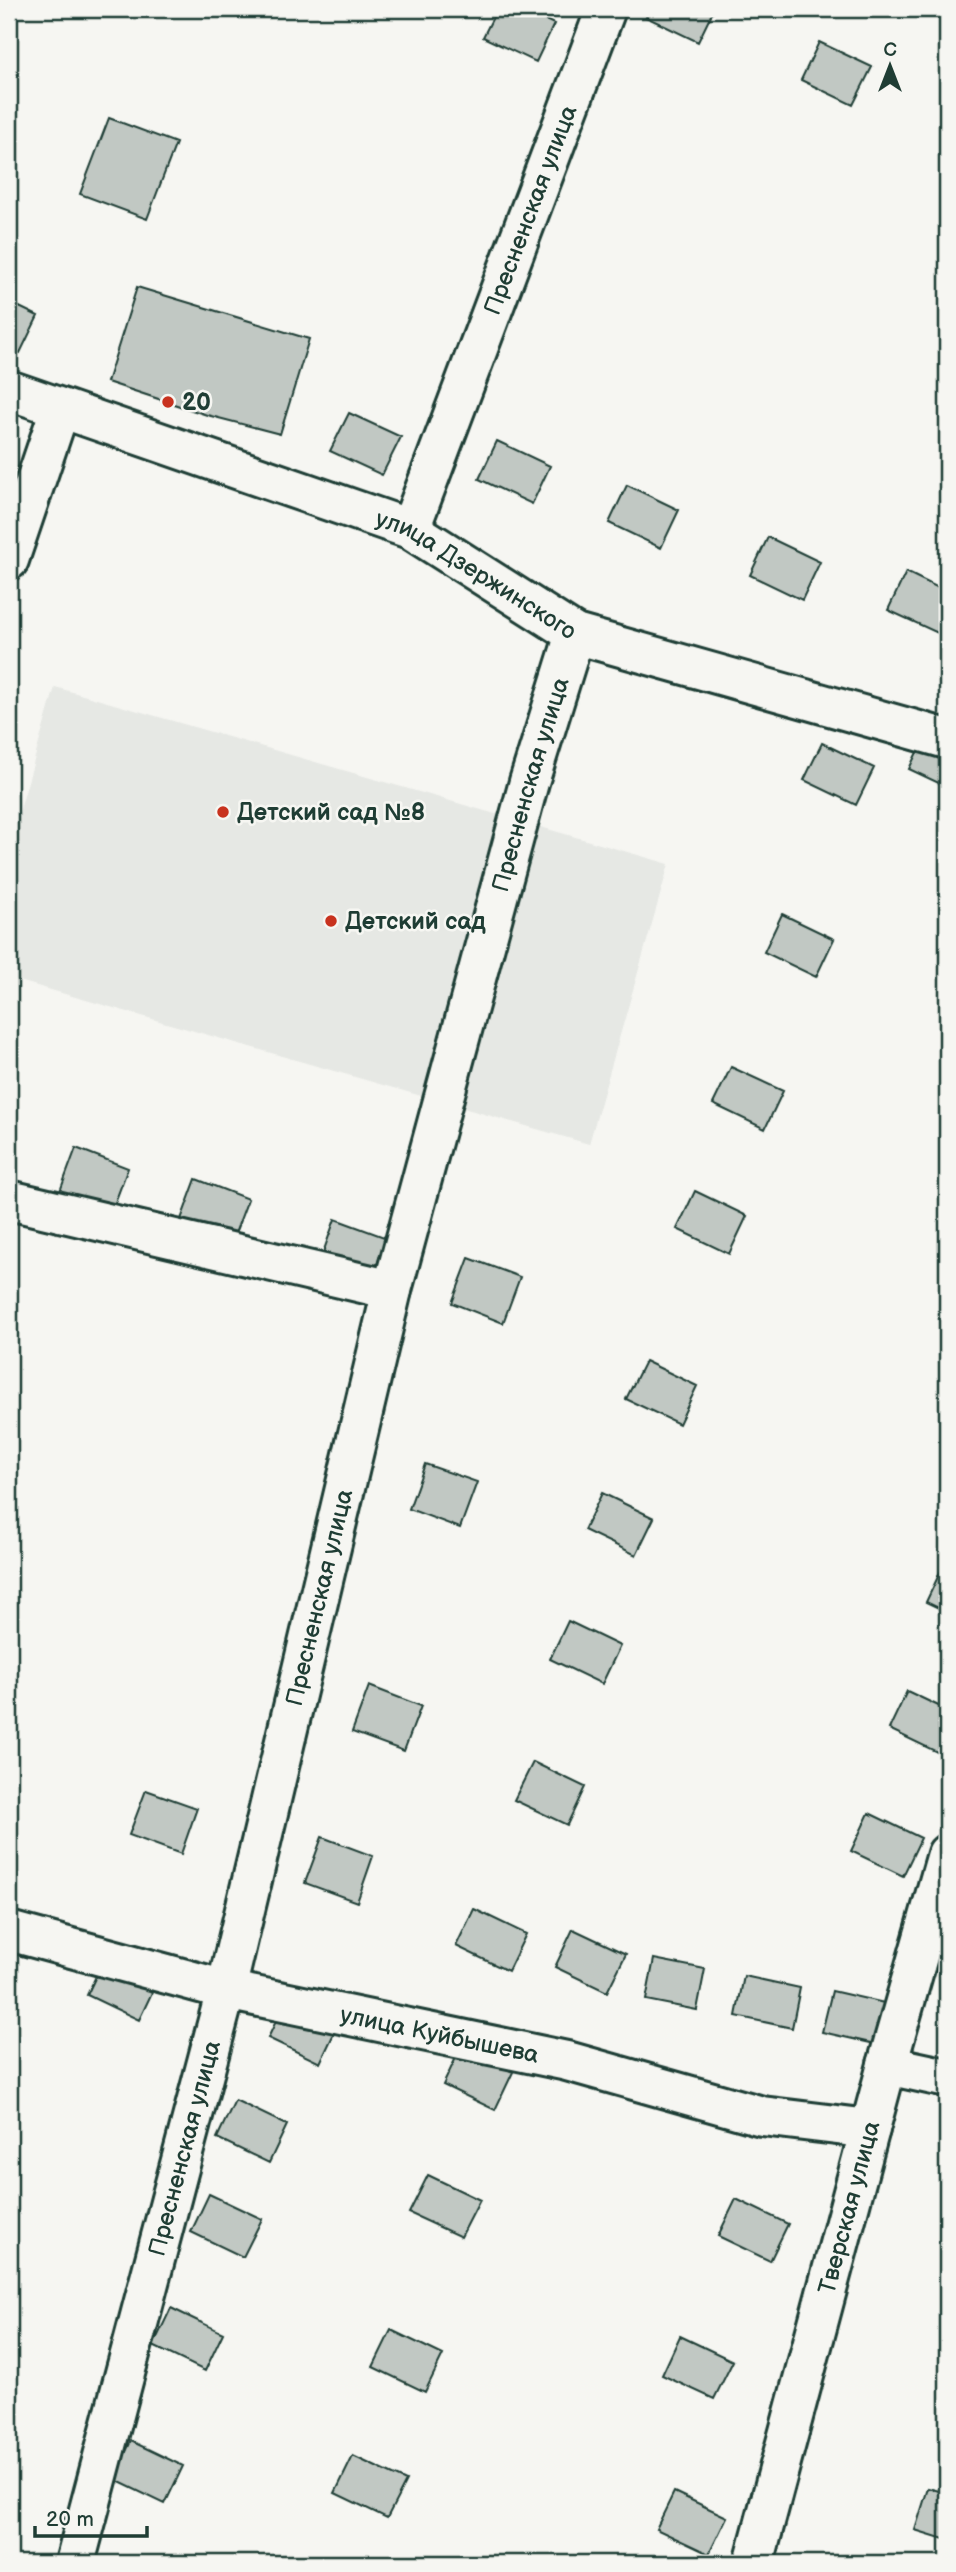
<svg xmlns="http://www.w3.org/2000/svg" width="956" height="2572" font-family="'Balsamiq Sans',sans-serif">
<rect width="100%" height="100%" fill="#f6f6f2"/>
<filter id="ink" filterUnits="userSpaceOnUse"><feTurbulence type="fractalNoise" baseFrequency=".0143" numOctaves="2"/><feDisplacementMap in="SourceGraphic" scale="14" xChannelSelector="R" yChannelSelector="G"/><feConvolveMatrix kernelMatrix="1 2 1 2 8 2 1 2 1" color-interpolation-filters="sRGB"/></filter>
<g filter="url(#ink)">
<path fill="#e6e8e4" d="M 55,687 L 669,864 L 589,1144 L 9,978 L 9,848 Z"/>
<path fill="#c1c8c3" stroke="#1f3d34" stroke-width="2" d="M 497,9 L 522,9 L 554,24 L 536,62 L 483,37 Z
M 650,9 L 714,9 L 698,42 L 646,17 Z
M 819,42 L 872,67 L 853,105 L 801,80 Z
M 109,118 L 176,143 L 147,219 L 80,194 Z
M 137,287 L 309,339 L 280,434 L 207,415 L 107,382 Z
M 9,302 L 38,316 L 20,353 L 9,348 Z
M 349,413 L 401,437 L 382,475 L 330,451 Z
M 497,441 L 550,466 L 532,504 L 479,479 Z
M 627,485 L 679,510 L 661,548 L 609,523 Z
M 768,537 L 820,562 L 802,600 L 750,575 Z
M 906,572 L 947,592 L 947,620 L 940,634 L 888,610 Z
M 927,731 L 947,741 L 947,787 L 909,769 Z
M 822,743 L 874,768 L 856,805 L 804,780 Z
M 782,914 L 834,939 L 816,977 L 764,952 Z
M 731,1067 L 783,1091 L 765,1129 L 713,1104 Z
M 76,1148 L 128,1168 L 111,1213 L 59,1194 Z
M 196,1179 L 248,1199 L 231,1244 L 179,1225 Z
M 695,1191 L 747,1216 L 729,1254 L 677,1229 Z
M 335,1219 L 387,1238 L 370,1283 L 319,1264 Z
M 469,1258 L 520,1277 L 503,1323 L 452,1303 Z
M 645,1361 L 697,1386 L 679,1424 L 626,1399 Z
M 425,1464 L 477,1482 L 460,1528 L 409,1509 Z
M 602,1493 L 654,1518 L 636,1555 L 584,1530 Z
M 944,1564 L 947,1566 L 947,1612 L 926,1602 Z
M 568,1621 L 620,1646 L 602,1684 L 550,1659 Z
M 369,1686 L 421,1706 L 404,1751 L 352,1732 Z
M 907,1691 L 947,1710 L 947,1741 L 941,1754 L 889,1729 Z
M 533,1762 L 585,1787 L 567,1825 L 514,1800 Z
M 146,1790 L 197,1808 L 181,1854 L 129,1835 Z
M 869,1813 L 921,1838 L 903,1876 L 851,1851 Z
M 322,1837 L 373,1856 L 357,1902 L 305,1883 Z
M 474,1909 L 526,1934 L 508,1971 L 456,1946 Z
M 573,1929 L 626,1954 L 607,1992 L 555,1967 Z
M 105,1957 L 157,1982 L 139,2020 L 87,1995 Z
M 654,1959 L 705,1969 L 697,2010 L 646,2000 Z
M 744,1976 L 800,1988 L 792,2028 L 736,2016 Z
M 832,1991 L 893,2005 L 884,2046 L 822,2032 Z
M 286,2000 L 338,2025 L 320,2063 L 268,2038 Z
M 461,2047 L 513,2072 L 495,2110 L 443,2085 Z
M 235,2100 L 287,2125 L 269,2163 L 217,2138 Z
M 428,2175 L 480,2200 L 461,2237 L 409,2213 Z
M 209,2194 L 262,2219 L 243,2257 L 191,2232 Z
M 736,2199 L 788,2224 L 770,2261 L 718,2236 Z
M 171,2308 L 223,2333 L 205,2371 L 153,2346 Z
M 391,2330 L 443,2355 L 425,2392 L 373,2367 Z
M 680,2336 L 733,2361 L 714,2399 L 662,2375 Z
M 131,2441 L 183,2466 L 165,2504 L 113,2479 Z
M 353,2456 L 406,2481 L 387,2518 L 335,2493 Z
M 928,2488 L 947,2493 L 947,2540 L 915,2530 Z
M 674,2492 L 727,2517 L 709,2554 L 656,2529 Z"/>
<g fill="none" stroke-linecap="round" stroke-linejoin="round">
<defs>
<g id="minor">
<path id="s1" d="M 9,390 L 410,529 L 575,634 L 947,739"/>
<path id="s2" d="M 410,529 L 606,9"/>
<path d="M 9,560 L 60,409"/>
<path d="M 9,1200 L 392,1290"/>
<path id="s3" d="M 9,1931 L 226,1990 L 567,2061 L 762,2116 L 870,2129"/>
<path d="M 887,2065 L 947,2078"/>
<path id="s4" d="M 75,2563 L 226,1990 L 392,1290 L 529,782 L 575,634"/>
<path id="s5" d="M 754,2563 L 887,2065 L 947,1854"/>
</g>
</defs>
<use href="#minor" stroke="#1f3d34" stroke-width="44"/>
<use href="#minor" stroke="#f6f6f2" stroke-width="38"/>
</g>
</g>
<g fill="#c8321e" stroke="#f6f6f2" stroke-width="2.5">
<circle cx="168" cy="402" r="7"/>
<circle cx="223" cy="812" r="7"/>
<circle cx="331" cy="921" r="7"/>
</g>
<g text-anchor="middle" stroke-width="5" stroke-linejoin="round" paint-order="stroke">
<g font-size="24" fill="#1f3d34" stroke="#f6f6f2">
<text dy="8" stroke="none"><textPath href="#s2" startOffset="341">Пресненская улица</textPath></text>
<text dy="8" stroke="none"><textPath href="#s1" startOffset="504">улица Дзержинского</textPath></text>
<text dy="8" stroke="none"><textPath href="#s4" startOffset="1836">Пресненская улица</textPath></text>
<text dy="8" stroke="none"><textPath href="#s4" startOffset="996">Пресненская улица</textPath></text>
<text dy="8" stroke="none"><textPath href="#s3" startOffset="443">улица Куйбышева</textPath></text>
<text dy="8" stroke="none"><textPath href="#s4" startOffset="429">Пресненская улица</textPath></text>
<text dy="8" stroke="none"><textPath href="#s5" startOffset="368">Тверская улица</textPath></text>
</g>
<g font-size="24" font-weight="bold" fill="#1f3d34" stroke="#f6f6f2" text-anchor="start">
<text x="182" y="410">20</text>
<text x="237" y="820">Детский сад №8</text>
<text x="345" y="929">Детский сад</text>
</g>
</g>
<rect width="956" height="2572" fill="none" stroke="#f6f6f2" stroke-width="35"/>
<rect x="18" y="18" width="921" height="2537" fill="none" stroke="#1f3d34" stroke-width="2.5" filter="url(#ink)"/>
<g transform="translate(890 66)" stroke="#f6f6f2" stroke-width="5" paint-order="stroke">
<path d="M0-5L12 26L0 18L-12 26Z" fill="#1f3d34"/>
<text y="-10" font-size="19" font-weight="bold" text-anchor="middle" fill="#1f3d34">С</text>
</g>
<path d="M35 2526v10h112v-10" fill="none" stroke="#1f3d34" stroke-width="3.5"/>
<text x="46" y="2526" font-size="21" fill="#1f3d34" stroke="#f6f6f2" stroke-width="5" paint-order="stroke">20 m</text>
</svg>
